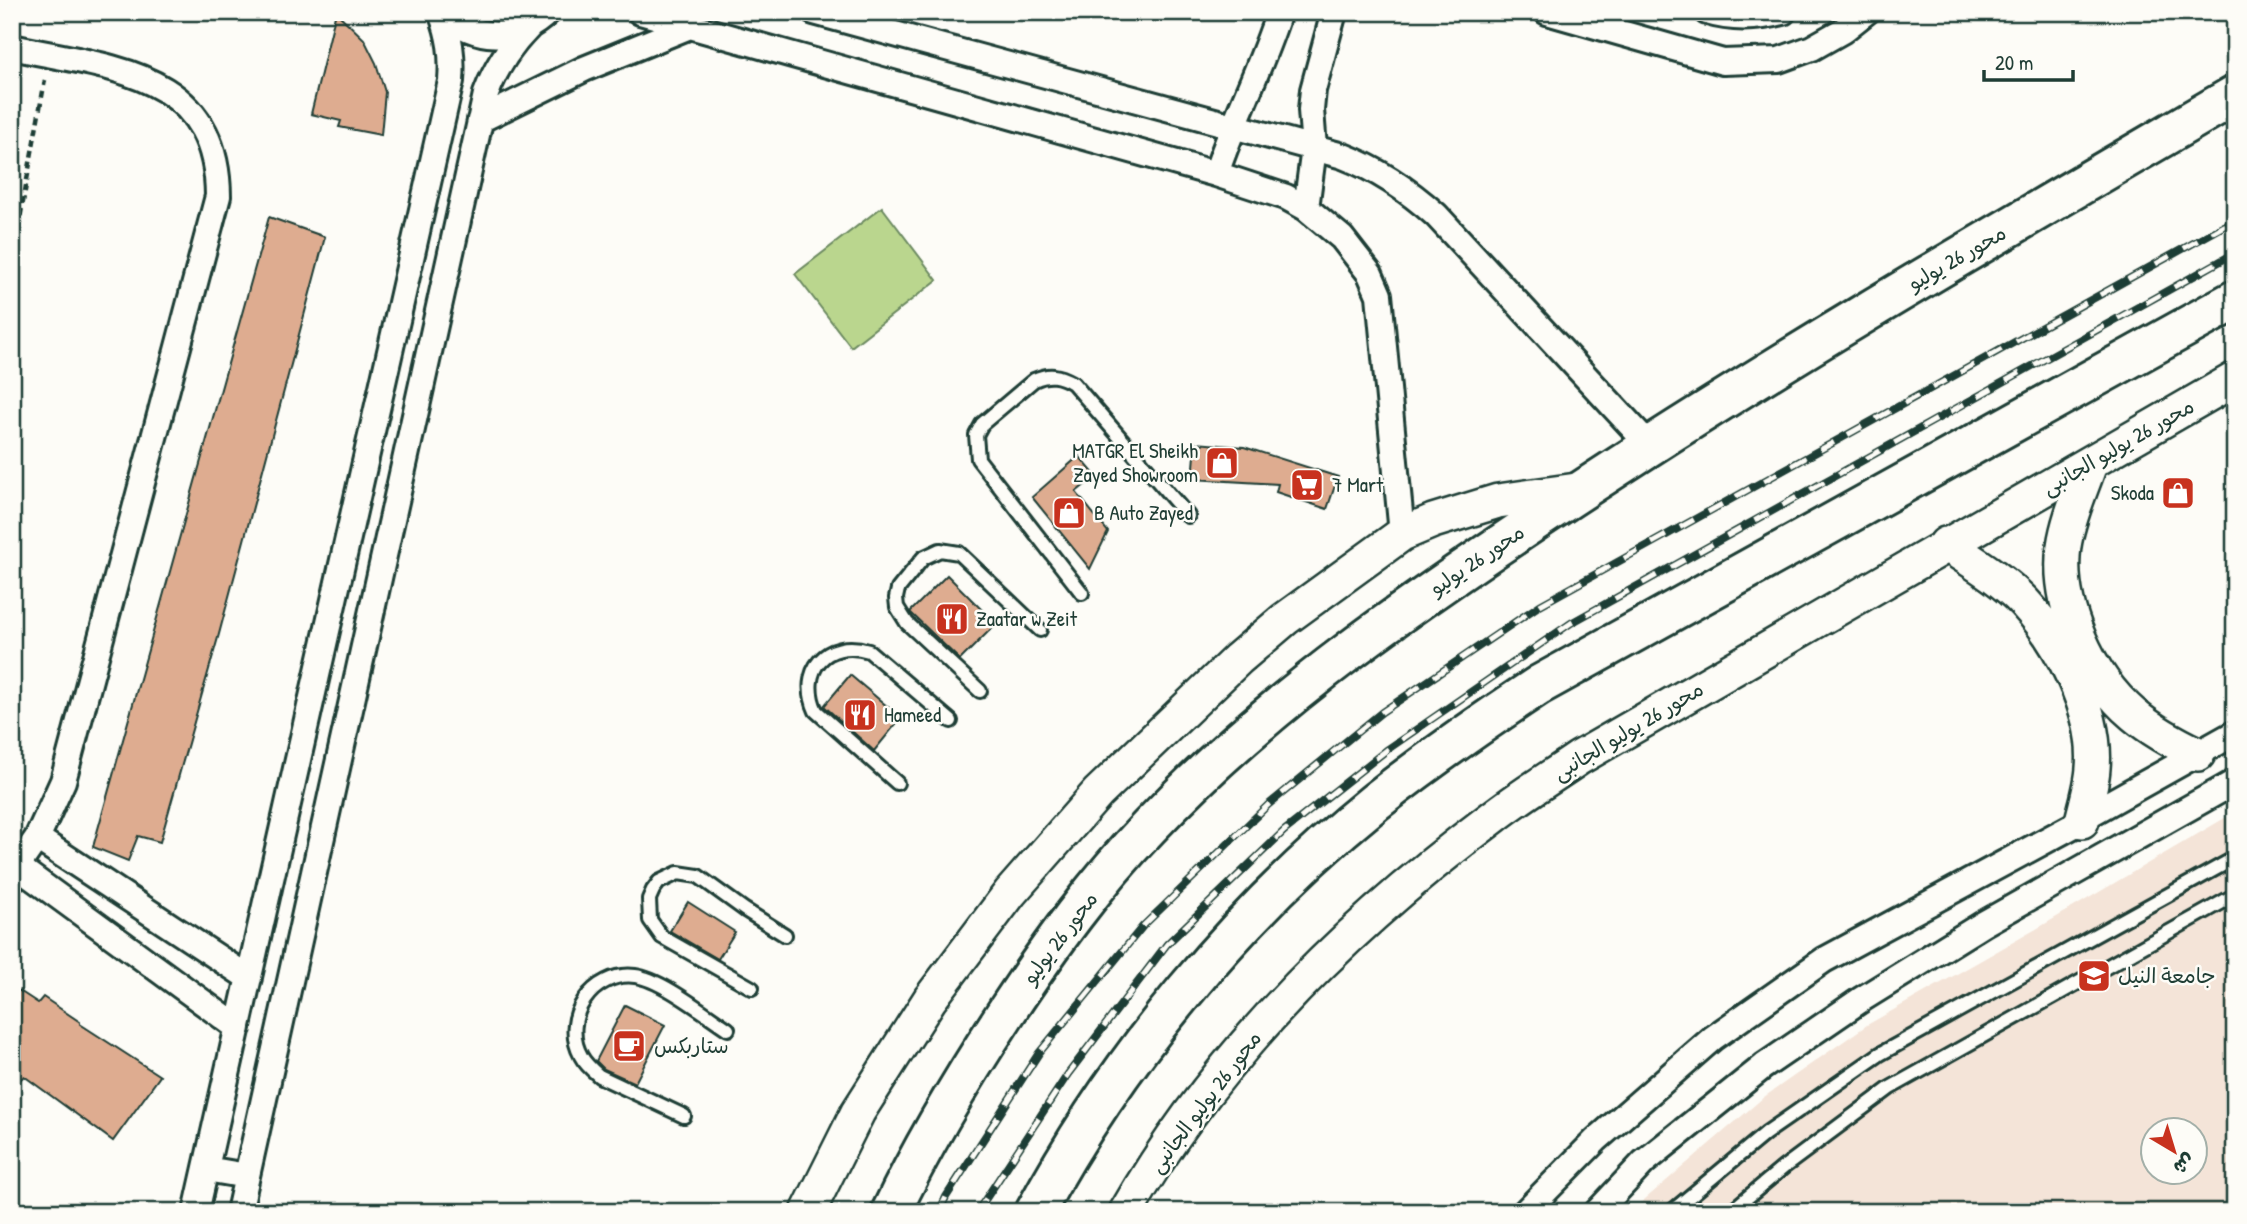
<svg xmlns="http://www.w3.org/2000/svg" width="2247" height="1224" font-family="'Patrick Hand','Playpen Sans Arabic',sans-serif">
<rect width="100%" height="100%" fill="#fdfcf7"/>
<filter id="ink" filterUnits="userSpaceOnUse"><feTurbulence type="fractalNoise" baseFrequency=".0143" numOctaves="2"/><feDisplacementMap in="SourceGraphic" scale="14" xChannelSelector="R" yChannelSelector="G"/><feConvolveMatrix kernelMatrix="1 2 1 2 8 2 1 2 1" color-interpolation-filters="sRGB"/></filter>
<g filter="url(#ink)">
<path fill="#f4e4d8" fill-rule="evenodd" d="M 2235,812 L 2235,1212 L 1630,1212 L 1764,1097 L 1867,1025 L 2038,928 ZM 2152,1130 L 2194,1130 L 2194,1172 L 2152,1172 Z"/>
<path fill="#bad68e" stroke="#6c8a61" stroke-width="2" d="M 882,207 L 937,280 L 851,347 L 795,274 Z"/>
<path fill="#deac90" stroke="#1f3d34" stroke-width="2" d="M 336,12 L 364,39 L 376,63 L 385,92 L 381,135 L 339,127 L 341,121 L 311,114 Z
M 269,217 L 325,237 L 219,634 L 160,842 L 138,836 L 128,861 L 93,847 Z
M 1196,443 L 1244,447 L 1338,477 L 1327,509 L 1276,492 L 1278,484 L 1193,479 Z
M 1079,456 L 1096,476 L 1076,492 L 1108,532 L 1090,569 L 1032,497 Z
M 947,575 L 996,624 L 960,660 L 910,612 Z
M 850,675 L 901,718 L 874,751 L 824,706 Z
M 688,902 L 735,932 L 718,959 L 670,931 Z
M 12,986 L 38,1003 L 43,997 L 80,1022 L 80,1024 L 160,1076 L 113,1141 L 24,1076 L 12,1087 Z
M 625,1005 L 665,1025 L 635,1083 L 604,1069 L 596,1061 Z"/>
<g fill="none" stroke-linecap="round" stroke-linejoin="round">
<defs>
<path id="service" d="M 1082,593 L 978,459 L 976,435 L 982,424 L 1034,380 C 1049,373 1059,375 1073,383 L 1188,516
M 980,691 L 907,623 L 897,607 L 896,598 L 898,589 L 923,558 L 940,550 L 959,553 L 1040,630
M 897,783 L 816,711 C 798,671 826,638 869,651 L 951,721
M 752,988 L 662,937 L 650,920 L 649,899 L 653,890 L 659,882 L 678,873 L 698,876 L 745,910 L 785,935
M 684,1116 L 599,1076 C 592,1070 585,1064 581,1056 C 560,1018 593,971 635,976 C 661,979 705,1014 728,1029
M 1671,1212 L 1766,1133 L 1880,1054 L 2235,858
M 1730,1212 L 1784,1167 L 1890,1088 L 2235,895"/>
<path id="minor" d="M 442,12 C 475,40 515,44 548,12
M 640,12 L 1216,174 L 1286,197 L 1306,208 L 1342,238 L 1370,274 L 1379,295 L 1402,534
M 814,12 L 1343,156 C 1379,170 1407,189 1436,215 L 1650,446
M 1547,12 L 1723,62 L 1779,60 L 1812,48 L 1842,31 L 1866,12
M 1707,12 C 1733,20 1757,19 1783,12
M 12,47 C 108,68 217,70 218,196 L 63,781 L 37,838 L 12,874
M 480,120 L 584,69 L 690,26
M 1216,174 C 1234,119 1261,68 1279,12
M 1306,208 L 1314,148 L 1311,110 L 1313,90 L 1334,12
M 37,838 L 249,978
M 18,867 L 238,1028
M 206,1169 L 247,1176
M 196,1212 L 451,81 C 453,56 450,36 441,12
M 239,1212 L 486,94 C 496,67 509,47 529,27
M 1525,1212 L 1596,1140 L 1713,1038 L 1824,960 L 2082,821 L 2083,818 L 2235,733
M 1597,1212 L 1644,1162 L 1764,1066 L 1862,999 L 1983,924 L 2235,782"/>
<path id="secondary" d="M 2090,464 C 2081,490 2068,518 2064,546 C 2056,604 2089,677 2134,715 C 2153,731 2175,743 2198,754
M 1946,544 C 1973,562 2002,579 2024,602 C 2061,642 2098,713 2093,768 C 2092,785 2086,804 2082,821
M 808,1212 L 858,1112 L 930,999 L 1010,893 L 1098,793 L 1238,659 L 1285,619 L 1402,534 L 1433,521 L 1498,501 L 1584,489
M 1126,1212 C 1215,1056 1349,925 1492,818 C 1520,796 1550,778 1579,758 L 2235,379"/>
<path id="trunk" d="M 891,1212 C 924,1142 965,1075 1007,1011 C 1050,946 1095,883 1149,827 C 1273,696 1420,597 1570,498 C 1787,355 2011,226 2235,95
M 1035,1212 C 1118,1058 1239,912 1375,802 C 1428,760 1483,722 1539,685 L 2235,300"/>
</defs>
<use href="#service" stroke="#1f3d34" stroke-width="18"/>
<use href="#minor" stroke="#1f3d34" stroke-width="30"/>
<use href="#secondary" stroke="#1f3d34" stroke-width="38"/>
<use href="#trunk" stroke="#1f3d34" stroke-width="44"/>
<path stroke="#1f3d34" stroke-width="4.5" stroke-dasharray="7 5" stroke-linecap="butt" d="M 12,263 L 45,80"/>
<use href="#service" stroke="#fdfcf7" stroke-width="12"/>
<use href="#minor" stroke="#fdfcf7" stroke-width="24"/>
<use href="#secondary" stroke="#fdfcf7" stroke-width="33"/>
<use href="#trunk" stroke="#fdfcf7" stroke-width="38"/>
<defs>
<path id="rail" d="M 939,1212 L 946,1197 L 1039,1053 L 1143,926 L 1268,805 L 1382,712 L 1540,605 L 2235,220
M 977,1212 L 1068,1074 L 1167,944 L 1284,831 L 1388,749 L 1571,623 L 2235,253"/>
</defs>
<use href="#rail" stroke="#1f3d34" stroke-width="8"/>
<use href="#rail" stroke="#fdfcf7" stroke-width="5" stroke-dasharray="16" stroke-linecap="butt"/>
</g>
</g>
<defs>
<symbol id="shop-square" viewBox="-11 -11 22 22"><rect x="-9" y="-9" width="18" height="18" rx="4" fill="#c8321e" stroke="#fdfcf7"/><path d="M-5-2.5h2.3a2.7 3.5 0 0 1 5.4 0H5L5.5 6h-11ZM-1.5-2.5h3a1.5 2.3 0 0 0-3 0Z" fill="#fff"/></symbol>
<symbol id="supermarket-square" viewBox="-11 -11 22 22"><rect x="-9" y="-9" width="18" height="18" rx="4" fill="#c8321e" stroke="#fdfcf7"/><path d="M-6-5.5h2.5l.6 2H6L4.5 2H-2.5L-4.4-4H-6ZM-1.5 3.2a1.3 1.3 0 1 0 .1 0ZM3 3.2a1.3 1.3 0 1 0 .1 0Z" fill="#fff"/></symbol>
<symbol id="restaurant-square" viewBox="-11 -11 22 22"><rect x="-9" y="-9" width="18" height="18" rx="4" fill="#c8321e" stroke="#fdfcf7"/><path d="M-5-6h1v4h1v-4h1v4h1v-4h1v5L-1.5 .5V6h-2V.5L-5-1ZM5-6V6H3V1.5H1.5Q1.5-4 5-6Z" fill="#fff"/></symbol>
<symbol id="university-square" viewBox="-11 -11 22 22"><rect x="-9" y="-9" width="18" height="18" rx="4" fill="#c8321e" stroke="#fdfcf7"/><path d="M0-5L7-2L0 1L-7-2ZM-4 1L0 2.5L4 1V4Q0 6-4 4Z" fill="#fff"/></symbol>
<symbol id="cafe-square" viewBox="-11 -11 22 22"><rect x="-9" y="-9" width="18" height="18" rx="4" fill="#c8321e" stroke="#fdfcf7"/><path d="M-5.5-4.5H6V0H3Q3 3.5 0 3.5H-2.5Q-5.5 3.5-5.5 0ZM3-3.2v2h1.7v-2ZM-6 4.5H4V6H-6Z" fill="#fff"/></symbol>
</defs>
<g fill-rule="evenodd">
<use href="#shop-square" x="1203" y="444" width="38" height="38"/>
<use href="#supermarket-square" x="1288" y="466" width="38" height="38"/>
<use href="#shop-square" x="2159" y="474" width="38" height="38"/>
<use href="#shop-square" x="1050" y="494" width="38" height="38"/>
<use href="#restaurant-square" x="933" y="600" width="38" height="38"/>
<use href="#restaurant-square" x="841" y="696" width="38" height="38"/>
<use href="#university-square" x="2075" y="957" width="38" height="38"/>
<use href="#cafe-square" x="610" y="1027" width="38" height="38"/>
</g>
<g text-anchor="middle" stroke-width="5" stroke-linejoin="round" paint-order="stroke">
<g font-size="21" fill="#1f3d34" stroke="#fdfcf7">
<text transform="translate(1957 258) rotate(-30)" y="7">محور 26 يوليو</text>
<text transform="translate(2118 447) rotate(-30)" y="7">محور 26 يوليو الجانبى</text>
<text transform="translate(1477 560) rotate(-34)" y="7">محور 26 يوليو</text>
<text transform="translate(1628 731) rotate(-31)" y="7">محور 26 يوليو الجانبى</text>
<text transform="translate(1060 938) rotate(-53)" y="7">محور 26 يوليو</text>
<text transform="translate(1205 1102) rotate(-53)" y="7">محور 26 يوليو الجانبى</text>
</g>
<g font-size="21" fill="#1f3d34" stroke="#fdfcf7" text-anchor="start">
<text x="1198" y="458" text-anchor="end">MATGR El Sheikh<tspan x="1198" dy="24">Zayed Showroom</tspan></text>
<text x="1332" y="492">7 Mart</text>
<text x="2154" y="500" text-anchor="end">Skoda</text>
<text x="1094" y="520">B Auto Zayed</text>
<text x="976" y="626">Zaatar w Zeit</text>
<text x="884" y="722">Hameed</text>
<text x="2118" y="983">جامعة النيل</text>
<text x="654" y="1053">ستاربكس</text>
</g>
</g>
<rect width="2247" height="1224" fill="none" stroke="#fdfcf7" stroke-width="42"/>
<rect x="21" y="21" width="2205" height="1182" fill="none" stroke="#1f3d34" stroke-width="2.5" filter="url(#ink)"/>
<g transform="translate(2174 1151) rotate(142)"><circle r="33" fill="#fdfcf7" stroke="#a4b0a9" stroke-width="2"/>
<path d="M0-5L12 26L0 18L-12 26Z" fill="#c8321e"/>
<text y="-10" font-size="19" font-weight="bold" text-anchor="middle" fill="#1f3d34">ش</text>
</g>
<path d="M1984 70v10h89v-10" fill="none" stroke="#1f3d34" stroke-width="3.5"/>
<text x="1995" y="70" font-size="21" fill="#1f3d34" stroke="#fdfcf7" stroke-width="5" paint-order="stroke">20 m</text>
</svg>
